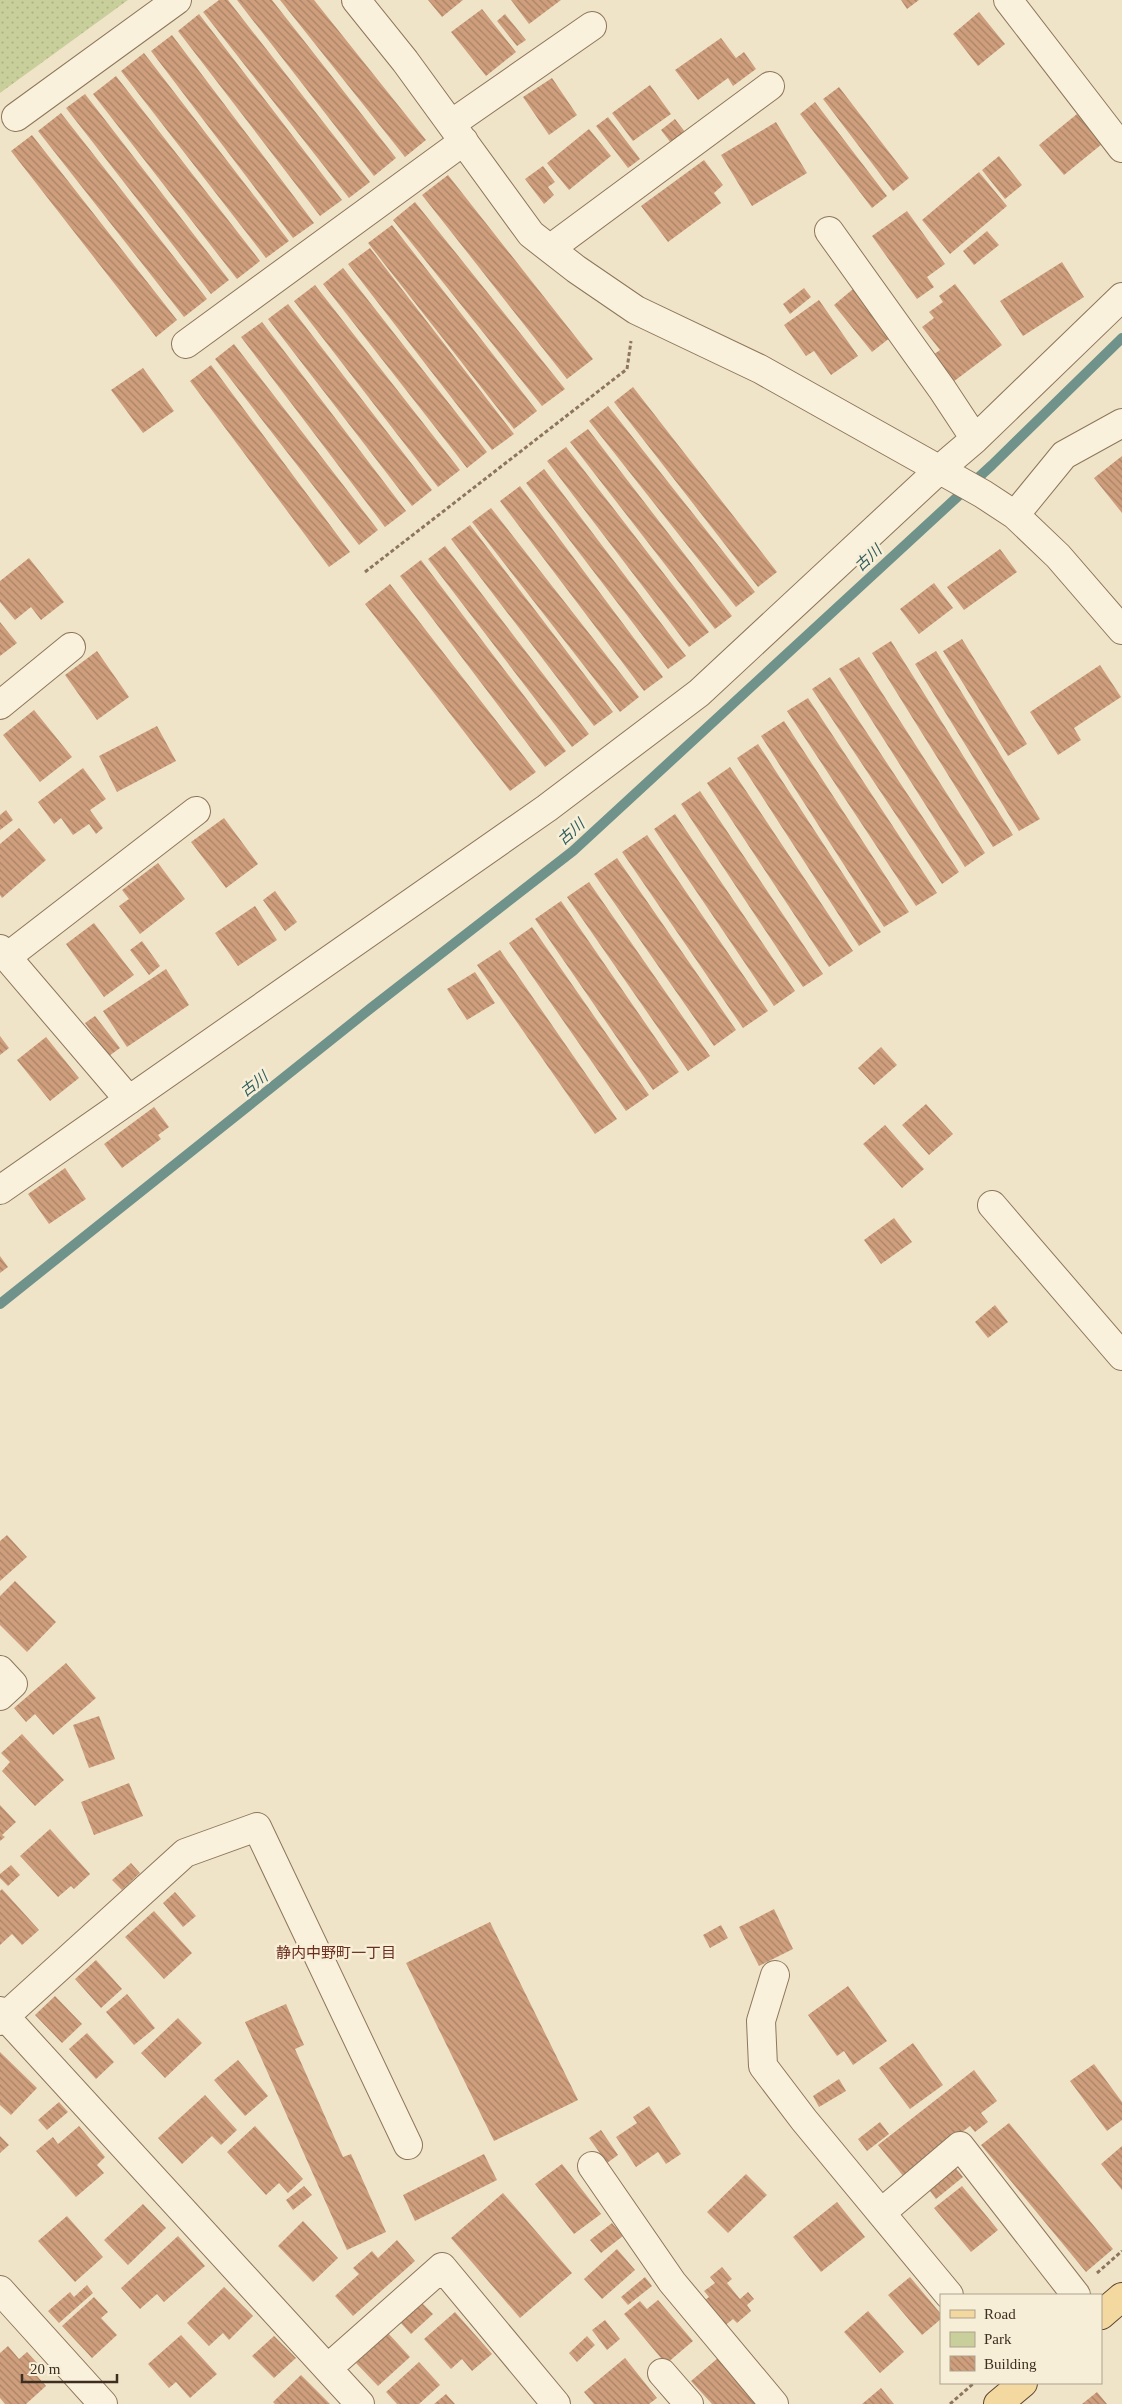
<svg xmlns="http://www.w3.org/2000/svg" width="1122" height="2404" font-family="'Times New Roman','Noto Sans JP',serif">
<defs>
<pattern id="green-dots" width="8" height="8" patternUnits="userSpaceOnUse" patternTransform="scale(1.25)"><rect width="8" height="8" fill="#c9cf9b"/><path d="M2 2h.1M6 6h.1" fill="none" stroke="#aeb285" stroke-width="1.8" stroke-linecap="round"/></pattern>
<pattern id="building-back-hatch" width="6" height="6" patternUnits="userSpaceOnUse" patternTransform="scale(1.25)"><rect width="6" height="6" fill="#cf9f7d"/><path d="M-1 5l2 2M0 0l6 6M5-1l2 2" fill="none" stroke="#a98266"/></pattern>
</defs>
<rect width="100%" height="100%" fill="#f0e4c8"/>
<path fill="url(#green-dots)" d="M 0,0 L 128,0 L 0,93 Z"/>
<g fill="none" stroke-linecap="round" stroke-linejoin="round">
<path stroke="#6f938a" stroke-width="10" d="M 0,1304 L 371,1008 L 573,851 L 992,465 L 1122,338"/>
</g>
<path fill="url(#building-back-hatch)" d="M 219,0 L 228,0 L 370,182 L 349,198 L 203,12 Z
M 237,0 L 272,0 L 396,158 L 374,176 Z
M 280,0 L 314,0 L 426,140 L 405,157 Z
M 428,0 L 463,0 L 442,17 Z
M 511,0 L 561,0 L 529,24 Z
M 901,0 L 919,0 L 907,9 Z
M 482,9 L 516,52 L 486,76 L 451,32 Z
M 979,12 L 1005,44 L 978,66 L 953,34 Z
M 199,14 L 342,200 L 320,216 L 178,31 Z
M 505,14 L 526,40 L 517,46 L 497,21 Z
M 172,35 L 314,223 L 293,238 L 151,51 Z
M 721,38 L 736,58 L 744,52 L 756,69 L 733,86 L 728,78 L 698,100 L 675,70 Z
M 144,53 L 289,241 L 266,258 L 121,71 Z
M 116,76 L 260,261 L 237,279 L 93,94 Z
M 552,78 L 577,115 L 549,135 L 523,97 Z
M 650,85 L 671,114 L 633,141 L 612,113 Z
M 839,87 L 909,178 L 893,191 L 823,99 Z
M 85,94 L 229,280 L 211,294 L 66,108 Z
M 815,102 L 887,196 L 872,208 L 800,114 Z
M 61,113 L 207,299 L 184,317 L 38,131 Z
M 1077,114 L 1102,144 L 1064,175 L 1039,145 Z
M 608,117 L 640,159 L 628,168 L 596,126 Z
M 675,119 L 685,132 L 671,143 L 661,130 Z
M 776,122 L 807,173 L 752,206 L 721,155 Z
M 589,129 L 611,156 L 569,190 L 547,163 Z
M 32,135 L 177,320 L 156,337 L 11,151 Z
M 999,156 L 1022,185 L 1005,199 L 982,170 Z
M 704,160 L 723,185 L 714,193 L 721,203 L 668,242 L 641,206 Z
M 543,166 L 555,182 L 548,187 L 554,195 L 544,204 L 525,179 Z
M 979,172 L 1007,206 L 950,254 L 922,220 Z
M 448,175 L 593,359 L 567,379 L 422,195 Z
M 415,202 L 565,389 L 542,406 L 393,220 Z
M 907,211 L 945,264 L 927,277 L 934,287 L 917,299 L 872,236 Z
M 392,225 L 537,411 L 514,429 L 368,243 Z
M 987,231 L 999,245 L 974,265 L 963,251 Z
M 370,248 L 514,434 L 492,450 L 348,264 Z
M 1062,262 L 1084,297 L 1023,336 L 1000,301 Z
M 343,268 L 487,452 L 467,468 L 323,284 Z
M 955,284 L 1002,345 L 953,382 L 933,355 L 940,350 L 922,327 L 934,318 L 929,312 L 943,302 L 939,296 Z
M 315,285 L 460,470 L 438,487 L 294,301 Z
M 804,288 L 811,297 L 790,314 L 783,304 Z
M 853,289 L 891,337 L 872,352 L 834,305 Z
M 819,300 L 858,356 L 831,375 L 814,351 L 806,356 L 784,325 Z
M 288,304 L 432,490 L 412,506 L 268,319 Z
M 262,322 L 406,511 L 385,527 L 241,337 Z
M 234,344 L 378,530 L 359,545 L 215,359 Z
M 211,365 L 350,552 L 329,567 L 190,381 Z
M 143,368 L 174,411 L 143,433 L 111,390 Z
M 633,387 L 777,572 L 758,587 L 614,402 Z
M 608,406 L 755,592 L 736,607 L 589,421 Z
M 588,429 L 732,616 L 715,629 L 570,442 Z
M 566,447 L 709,632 L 689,647 L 547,461 Z
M 1122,456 L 1122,513 L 1094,478 Z
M 544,469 L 686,656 L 668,669 L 526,483 Z
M 520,486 L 663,677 L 644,691 L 500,501 Z
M 491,508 L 639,697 L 620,712 L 472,522 Z
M 470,525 L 613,712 L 594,726 L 451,539 Z
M 445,546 L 589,734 L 572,747 L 428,559 Z
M 1000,549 L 1017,572 L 964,610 L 947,587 Z
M 29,558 L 64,602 L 41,620 L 31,607 L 15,620 L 0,602 L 0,581 Z
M 421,560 L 566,751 L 545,767 L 400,576 Z
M 934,583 L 953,608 L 919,634 L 900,609 Z
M 390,584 L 536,772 L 510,791 L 365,604 Z
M 0,622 L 17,643 L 0,656 Z
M 962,639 L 1027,744 L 1008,756 L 943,651 Z
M 891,641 L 1013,835 L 993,847 L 872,653 Z
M 97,651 L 129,697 L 97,720 L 65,675 Z
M 936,651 L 1040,819 L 1019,831 L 915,664 Z
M 859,657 L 985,853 L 965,867 L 839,669 Z
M 1100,665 L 1121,697 L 1074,728 L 1081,740 L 1058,755 L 1030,712 Z
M 830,677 L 959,872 L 942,884 L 812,689 Z
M 808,698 L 937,893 L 916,906 L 787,711 Z
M 34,710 L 72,757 L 40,782 L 3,735 Z
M 784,721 L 909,912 L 884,927 L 761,736 Z
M 157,726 L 176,761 L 117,792 L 99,756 Z
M 758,744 L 881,932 L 859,946 L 737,758 Z
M 730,767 L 853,951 L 829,967 L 707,783 Z
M 83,768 L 106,799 L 90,810 L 103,828 L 96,834 L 89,824 L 73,835 L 61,818 L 54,824 L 38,802 Z
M 700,791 L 823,974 L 803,987 L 681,804 Z
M 6,810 L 13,820 L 0,830 L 0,815 Z
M 675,814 L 795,991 L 774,1006 L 654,829 Z
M 224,818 L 258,864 L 226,888 L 191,842 Z
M 19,828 L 46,860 L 2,898 L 0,895 L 0,844 Z
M 647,835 L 768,1011 L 743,1028 L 622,852 Z
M 617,858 L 736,1030 L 714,1046 L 594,874 Z
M 158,863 L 185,899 L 140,934 L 119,906 L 129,899 L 122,890 Z
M 589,882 L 710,1056 L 688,1071 L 567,897 Z
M 275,891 L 297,922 L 285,931 L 263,900 Z
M 561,901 L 679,1072 L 653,1090 L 535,919 Z
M 255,906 L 277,940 L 238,966 L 215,933 Z
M 94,923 L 134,975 L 104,997 L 66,944 Z
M 532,927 L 649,1095 L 626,1111 L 509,943 Z
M 142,941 L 160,966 L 149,975 L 130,950 Z
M 500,950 L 617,1119 L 595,1134 L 477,965 Z
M 166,969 L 189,1005 L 127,1047 L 103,1011 Z
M 475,972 L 495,1003 L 467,1020 L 447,989 Z
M 95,1016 L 120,1048 L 109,1056 L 85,1023 Z
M 0,1036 L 9,1048 L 0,1055 Z
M 46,1037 L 79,1078 L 50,1101 L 17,1060 Z
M 881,1047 L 897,1065 L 874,1085 L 858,1068 Z
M 926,1104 L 953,1134 L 929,1155 L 902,1125 Z
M 154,1107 L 169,1127 L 158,1135 L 161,1139 L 122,1168 L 104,1144 Z
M 885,1125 L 924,1169 L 902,1188 L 863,1144 Z
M 65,1168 L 86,1199 L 49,1224 L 28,1194 Z
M 894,1218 L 912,1242 L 881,1264 L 864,1240 Z
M 0,1256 L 8,1267 L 0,1273 Z
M 995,1305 L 1008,1322 L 988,1338 L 975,1322 Z
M 7,1535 L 27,1557 L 0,1581 L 0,1541 Z
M 15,1581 L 56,1622 L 27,1652 L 0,1625 L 0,1596 Z
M 66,1663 L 96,1698 L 53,1735 L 35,1714 L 26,1722 L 14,1708 Z
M 99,1716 L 115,1759 L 89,1768 L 73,1725 Z
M 22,1734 L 64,1780 L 35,1806 L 2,1771 L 10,1762 L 1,1753 Z
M 129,1783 L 143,1816 L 94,1835 L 81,1802 Z
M 0,1805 L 16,1822 L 2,1835 L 5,1837 L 0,1841 Z
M 50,1829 L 90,1874 L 74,1889 L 71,1886 L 58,1897 L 20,1856 Z
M 131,1863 L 140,1873 L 122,1890 L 112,1880 Z
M 11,1865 L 20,1875 L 8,1886 L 0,1878 L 0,1874 Z
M 2,1889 L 39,1930 L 22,1945 L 12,1934 L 0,1945 L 0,1891 Z
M 175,1892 L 196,1916 L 183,1927 L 163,1903 Z
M 774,1909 L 793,1949 L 759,1966 L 739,1927 Z
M 154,1911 L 192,1953 L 164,1979 L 125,1937 Z
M 490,1922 L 578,2100 L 494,2141 L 406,1963 Z
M 721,1925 L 728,1938 L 710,1948 L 703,1935 Z
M 96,1960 L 122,1989 L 101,2008 L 75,1979 Z
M 848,1986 L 887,2041 L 853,2065 L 844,2051 L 837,2056 L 808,2015 Z
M 127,1994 L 155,2028 L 134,2045 L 106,2012 Z
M 55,1996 L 82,2024 L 62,2043 L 35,2015 Z
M 286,2004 L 304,2045 L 295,2049 L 343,2157 L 351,2154 L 386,2232 L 347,2250 L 245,2022 Z
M 178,2018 L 202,2043 L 165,2078 L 141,2053 Z
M 87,2033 L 114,2062 L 96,2079 L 69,2049 Z
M 913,2043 L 943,2085 L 910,2109 L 879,2068 Z
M 0,2052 L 37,2088 L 11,2115 L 0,2105 Z
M 238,2060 L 268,2096 L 245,2116 L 214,2080 Z
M 1094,2064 L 1122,2102 L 1122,2120 L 1107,2131 L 1070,2081 Z
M 974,2070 L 997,2101 L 981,2113 L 988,2122 L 975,2132 L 970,2126 L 904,2177 L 878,2145 Z
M 839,2079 L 846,2091 L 819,2107 L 813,2096 Z
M 205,2095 L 237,2130 L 221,2145 L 212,2136 L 182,2164 L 158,2138 Z
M 59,2102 L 68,2112 L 47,2130 L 38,2120 Z
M 649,2106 L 681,2154 L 666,2164 L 658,2152 L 636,2167 L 616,2137 L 637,2123 L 633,2117 Z
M 880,2122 L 889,2134 L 867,2151 L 858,2139 Z
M 1009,2123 L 1113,2249 L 1086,2272 L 981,2145 Z
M 79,2126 L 105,2157 L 97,2165 L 104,2173 L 76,2197 L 36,2151 L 53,2137 L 58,2144 Z
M 255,2126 L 303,2179 L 288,2193 L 279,2183 L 266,2195 L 227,2152 Z
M 601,2130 L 618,2155 L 607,2163 L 589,2138 Z
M 0,2136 L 9,2145 L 0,2153 Z
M 1122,2146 L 1122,2190 L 1101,2164 Z
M 484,2154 L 497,2180 L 415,2221 L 403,2195 Z
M 562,2164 L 601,2214 L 574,2234 L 535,2184 Z
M 954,2166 L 963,2177 L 936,2199 L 927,2187 Z
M 746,2174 L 767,2195 L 728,2233 L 707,2212 Z
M 304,2186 L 312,2195 L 293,2210 L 286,2200 Z
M 962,2186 L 998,2230 L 971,2252 L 934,2208 Z
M 503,2193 L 572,2273 L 520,2318 L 451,2238 Z
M 837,2202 L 865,2237 L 821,2272 L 793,2237 Z
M 143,2204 L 166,2228 L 128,2265 L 104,2240 Z
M 67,2216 L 103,2257 L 75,2282 L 38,2241 Z
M 303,2221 L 338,2258 L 313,2282 L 278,2246 Z
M 612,2223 L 623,2236 L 601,2253 L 590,2240 Z
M 178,2236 L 205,2266 L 164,2302 L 157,2294 L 140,2309 L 121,2288 Z
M 397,2240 L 415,2261 L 353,2316 L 335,2296 L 359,2274 L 353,2268 L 372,2251 L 378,2258 Z
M 617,2249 L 635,2270 L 602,2299 L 584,2279 Z
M 722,2267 L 732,2279 L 727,2283 L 740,2299 L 748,2292 L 754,2299 L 747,2305 L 751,2311 L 737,2323 L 733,2319 L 723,2327 L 702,2302 L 709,2297 L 704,2291 L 715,2283 L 710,2277 Z
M 645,2277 L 652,2286 L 628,2305 L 621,2297 Z
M 910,2277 L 941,2314 L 941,2319 L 922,2335 L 888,2295 Z
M 87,2285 L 93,2293 L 59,2323 L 48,2311 L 70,2292 L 74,2297 Z
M 224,2287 L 253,2316 L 229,2340 L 223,2333 L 209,2346 L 187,2323 Z
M 94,2297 L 108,2312 L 101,2318 L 117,2335 L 92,2358 L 62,2326 Z
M 658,2300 L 693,2341 L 666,2364 L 624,2314 L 640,2301 L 647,2309 Z
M 422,2303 L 433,2314 L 411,2334 L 400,2322 Z
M 868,2311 L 904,2352 L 880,2373 L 844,2332 Z
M 455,2312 L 492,2354 L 472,2371 L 462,2359 L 451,2369 L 424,2339 Z
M 605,2320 L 620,2339 L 607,2350 L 592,2330 Z
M 388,2333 L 410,2357 L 378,2386 L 356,2363 Z
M 181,2335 L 217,2374 L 190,2398 L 176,2382 L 169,2388 L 148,2364 Z
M 274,2336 L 296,2358 L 274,2378 L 252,2356 Z
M 587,2336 L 595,2345 L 577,2362 L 569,2353 Z
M 8,2346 L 19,2359 L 27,2352 L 37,2363 L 30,2368 L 46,2386 L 26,2404 L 5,2404 L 0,2398 L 0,2353 Z
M 625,2358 L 657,2398 L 649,2404 L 594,2404 L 584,2392 Z
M 718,2358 L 758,2404 L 712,2404 L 691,2381 Z
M 419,2362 L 440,2385 L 419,2404 L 397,2404 L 386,2392 Z
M 301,2375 L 330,2404 L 275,2404 L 273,2402 Z
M 881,2388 L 894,2404 L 862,2404 Z
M 1097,2392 L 1107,2404 L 1082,2404 Z
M 446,2394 L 455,2404 L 434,2404 Z"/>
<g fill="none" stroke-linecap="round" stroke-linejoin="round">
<defs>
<path id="minor" d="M 356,0 L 405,61 L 531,234 L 576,269 L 636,310 L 760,369 L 983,494 L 1015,515 L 1058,556 L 1122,630
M 1008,0 L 1122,148
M 16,117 L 177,0
M 451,124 L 592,26
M 829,231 L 942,389 L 975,439
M 551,248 L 770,86
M 186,344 L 464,141
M 1015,515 L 1064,455 L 1122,423
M 0,705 L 71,647
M 0,949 L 129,1100
M 7,957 L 196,811
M 0,1190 L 547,808 L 699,693 L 941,468 L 975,439 L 1122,297
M 992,1205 L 1122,1356
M 0,1670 L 13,1684 L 0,1696
M 775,1975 L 761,2021 L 763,2066 L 804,2120 L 949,2295
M 0,2011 L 360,2404
M 0,2021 L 185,1853 L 257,1827 L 408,2145
M 592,2166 L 672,2282 L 774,2404
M 881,2213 L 960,2146 L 1076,2295
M 0,2290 L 103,2404
M 328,2368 L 442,2267 L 556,2404
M 662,2373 L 689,2404"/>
<path id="major" d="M 1101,2315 L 1122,2297
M 998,2404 L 1023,2383"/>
</defs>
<use href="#minor" stroke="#8d765c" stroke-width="30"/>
<use href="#major" stroke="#5b4430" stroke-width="30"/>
<path stroke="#8d765c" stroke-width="3" stroke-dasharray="4 2.5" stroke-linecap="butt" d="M 365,572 L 627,369 L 631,341
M 1097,2273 L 1122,2251
M 950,2404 L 974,2383"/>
<use href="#minor" stroke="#faf1dc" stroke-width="28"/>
<use href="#major" stroke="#f3d9a0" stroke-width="28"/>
</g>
<g text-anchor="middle" stroke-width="5" stroke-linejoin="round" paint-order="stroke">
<g font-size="15" font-style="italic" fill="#2f5d5a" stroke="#f7eed8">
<text transform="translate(868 558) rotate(-43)" y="5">古川</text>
<text transform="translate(571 832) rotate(-42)" y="5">古川</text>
<text transform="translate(254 1084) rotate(-38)" y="5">古川</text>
</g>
<g font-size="15" fill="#6b2e1e" stroke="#f7eed8">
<text x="336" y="1958">静内中野町一丁目</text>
</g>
</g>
<rect x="940" y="2294" width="162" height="90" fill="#f7eed8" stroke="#ada18e"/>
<rect x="950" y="2310" width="25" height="8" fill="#f3d9a0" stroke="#ada18e"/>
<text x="984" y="2319" font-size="15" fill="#3d2e20">Road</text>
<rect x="950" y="2332" width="25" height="15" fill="#c9cf9b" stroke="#ada18e"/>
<text x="984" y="2344" font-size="15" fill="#3d2e20">Park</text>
<rect x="950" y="2356" width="25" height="15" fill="url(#building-back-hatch)" stroke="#ada18e"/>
<text x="984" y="2369" font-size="15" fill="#3d2e20">Building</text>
<path d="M22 2374v8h95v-8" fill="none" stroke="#3d2e20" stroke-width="2.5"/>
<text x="30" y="2374" font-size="15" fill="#3d2e20" stroke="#f7eed8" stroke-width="4" paint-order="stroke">20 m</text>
</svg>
